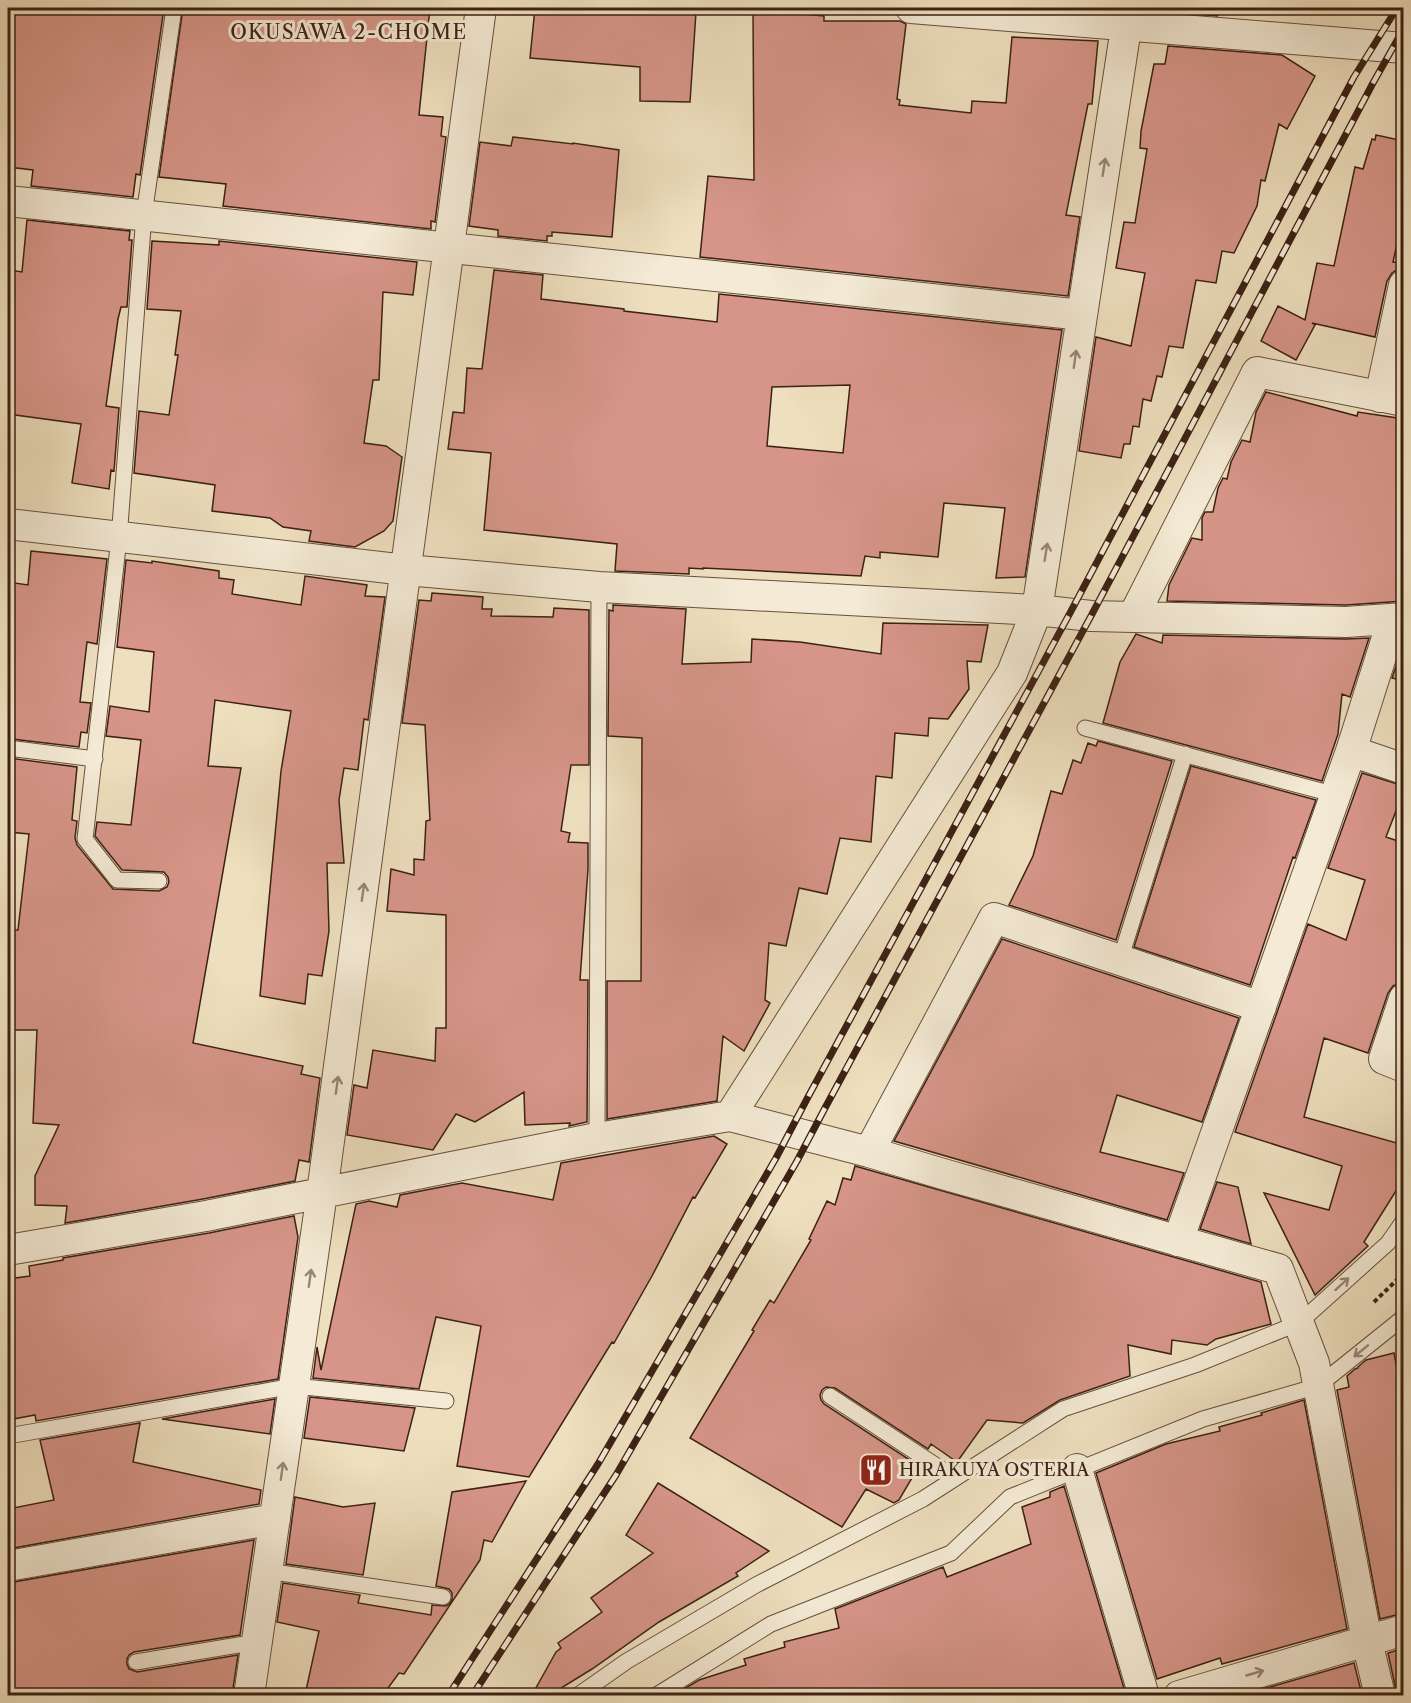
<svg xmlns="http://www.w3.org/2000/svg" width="1411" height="1703" font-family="'Libre Caslon Text',serif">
<rect width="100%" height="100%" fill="#eedfbe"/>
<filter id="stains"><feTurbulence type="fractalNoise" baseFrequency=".00333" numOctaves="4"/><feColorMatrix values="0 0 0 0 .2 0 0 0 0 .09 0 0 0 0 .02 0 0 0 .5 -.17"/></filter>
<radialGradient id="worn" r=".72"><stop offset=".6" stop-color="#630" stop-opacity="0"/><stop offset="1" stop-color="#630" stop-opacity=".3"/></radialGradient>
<path fill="#d69588" stroke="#3c2114" stroke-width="1.5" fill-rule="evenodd" d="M 8,8 L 164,8 L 140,175 L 136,174 L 133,197 L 31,186 L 33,170 L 8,167 Z
M 183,8 L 430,8 L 419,115 L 443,117 L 441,136 L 446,137 L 435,222 L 431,221 L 431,229 L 223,206 L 226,184 L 159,177 Z
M 535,8 L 623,8 L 663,12 L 663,10 L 696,12 L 690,102 L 640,101 L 640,67 L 530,58 Z
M 1175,8 L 1205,8 L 1218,16 L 1174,12 Z
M 753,9 L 824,16 L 824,21 L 900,21 L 906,24 L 897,99 L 900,100 L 899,105 L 971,113 L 972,101 L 1006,103 L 1012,37 L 1098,41 L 1092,104 L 1088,104 L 1066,215 L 1080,217 L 1068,296 L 700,257 L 708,176 L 754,180 Z
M 1168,46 L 1282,55 L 1315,76 L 1287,129 L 1279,124 L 1265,181 L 1261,180 L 1257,206 L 1234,253 L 1222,251 L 1216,283 L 1196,280 L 1183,348 L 1169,346 L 1162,377 L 1157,376 L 1151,401 L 1143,399 L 1139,427 L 1133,426 L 1130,444 L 1124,444 L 1121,458 L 1079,451 L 1096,337 L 1131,346 L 1145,273 L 1116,268 L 1124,222 L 1135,223 L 1147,149 L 1140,148 L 1141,131 L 1154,64 L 1165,64 Z
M 1376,135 L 1404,141 L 1404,212 L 1393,262 L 1404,263 L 1404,268 L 1398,269 L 1392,273 L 1387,281 L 1375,337 L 1312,323 L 1315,325 L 1296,360 L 1261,341 L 1278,306 L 1305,320 L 1317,263 L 1334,266 L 1355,167 L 1363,169 L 1372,139 L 1375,140 Z
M 513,137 L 573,144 L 573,143 L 619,150 L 612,237 L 552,232 L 552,236 L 547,236 L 547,241 L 498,236 L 498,230 L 469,226 L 480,142 L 511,146 Z
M 27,220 L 130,231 L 129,240 L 132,240 L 127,307 L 121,307 L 118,319 L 106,406 L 119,408 L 114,471 L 111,470 L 109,489 L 72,483 L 81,424 L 8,414 L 8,289 L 10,270 L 22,272 Z
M 152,241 L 219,245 L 219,241 L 417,262 L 413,295 L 383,292 L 379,380 L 373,380 L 364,443 L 386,446 L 402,457 L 393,521 L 384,531 L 355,547 L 309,541 L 311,531 L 283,527 L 270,518 L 212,511 L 215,485 L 134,473 L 139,411 L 169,415 L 178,355 L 175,355 L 181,311 L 147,309 Z
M 494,270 L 543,275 L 541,299 L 624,309 L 624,311 L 717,322 L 719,294 L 1062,330 L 1025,577 L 996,578 L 1005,508 L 944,503 L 938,557 L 880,552 L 880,558 L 865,556 L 861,576 L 703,568 L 703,569 L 689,568 L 689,574 L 615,571 L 617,544 L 484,530 L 491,453 L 448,449 L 453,412 L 464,413 L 467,368 L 482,369 ZM 850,385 L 843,453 L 767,446 L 772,387 Z
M 1266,392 L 1357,416 L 1358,412 L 1404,419 L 1404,601 L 1346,605 L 1167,601 L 1169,585 L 1192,538 L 1202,540 L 1202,518 L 1205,512 L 1213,512 L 1218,488 L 1223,478 L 1227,479 L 1231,462 L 1242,440 L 1250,442 L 1256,412 Z
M 31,551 L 107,559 L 97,644 L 87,642 L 80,702 L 91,703 L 87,733 L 81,732 L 79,747 L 12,739 L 14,718 L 8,718 L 8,582 L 28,585 Z
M 126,560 L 152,563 L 152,561 L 219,571 L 219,578 L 234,580 L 232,594 L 301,605 L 305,576 L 367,585 L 365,596 L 385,597 L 368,720 L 364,719 L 358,770 L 344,768 L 339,800 L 344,863 L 327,863 L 329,931 L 322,976 L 308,974 L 305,1004 L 260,996 L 281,771 L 291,711 L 215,700 L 208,766 L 241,768 L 193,1043 L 303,1066 L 301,1074 L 320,1078 L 309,1162 L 299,1160 L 295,1181 L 203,1199 L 65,1223 L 67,1206 L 35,1205 L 35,1176 L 59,1125 L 33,1123 L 37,1030 L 8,1030 L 8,930 L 18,930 L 29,834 L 8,832 L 8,774 L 9,758 L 77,767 L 72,820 L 77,821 L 75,838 L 77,845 L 113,889 L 159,891 L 167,887 L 169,882 L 168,877 L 164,872 L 122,870 L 95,836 L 97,822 L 131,825 L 141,740 L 106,736 L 110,706 L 149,712 L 154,652 L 117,647 Z
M 432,593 L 483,597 L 482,609 L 492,609 L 491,616 L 553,617 L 554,608 L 589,610 L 589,765 L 571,765 L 561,831 L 570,833 L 568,842 L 588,843 L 588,869 L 580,980 L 588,980 L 587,1122 L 569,1126 L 570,1123 L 525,1125 L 524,1092 L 475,1122 L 456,1114 L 433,1150 L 347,1135 L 354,1085 L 367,1088 L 373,1050 L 435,1061 L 436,1028 L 446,1028 L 446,915 L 387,911 L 391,869 L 414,875 L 414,859 L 424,860 L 426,821 L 430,820 L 425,725 L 402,723 L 419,600 L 431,601 Z
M 613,605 L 686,609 L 682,664 L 751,662 L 752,639 L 800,642 L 881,654 L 883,623 L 988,625 L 981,662 L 967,661 L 969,689 L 948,719 L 929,718 L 928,736 L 895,733 L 892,778 L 876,776 L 871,842 L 840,838 L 827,894 L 799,888 L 786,946 L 769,943 L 765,1000 L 770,1003 L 744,1051 L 723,1036 L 717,1101 L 607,1119 L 607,981 L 641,981 L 642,738 L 608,736 L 609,610 L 613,611 Z
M 1136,634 L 1162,643 L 1163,635 L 1346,639 L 1369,638 L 1350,697 L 1342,694 L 1338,734 L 1322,781 L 1103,723 L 1120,662 Z
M 1404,643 L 1404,681 L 1392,678 Z
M 1098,741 L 1172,761 L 1116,940 L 1009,905 L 1033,856 L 1051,791 L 1062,794 L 1073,760 L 1081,763 L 1088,743 L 1096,746 Z
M 1191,766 L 1316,800 L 1295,858 L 1293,857 L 1250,985 L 1134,947 Z
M 1362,773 L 1404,786 L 1404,790 L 1386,837 L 1404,843 L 1404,982 L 1393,986 L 1388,993 L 1368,1053 L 1324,1038 L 1304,1117 L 1404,1145 L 1404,1178 L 1364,1242 L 1368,1246 L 1315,1295 L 1264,1193 L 1329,1210 L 1342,1166 L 1235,1132 L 1308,924 L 1346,940 L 1365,880 L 1328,868 Z
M 1002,939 L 1239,1018 L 1202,1122 L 1117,1095 L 1100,1152 L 1184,1173 L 1167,1220 L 894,1141 Z
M 714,1136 L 727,1144 L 695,1198 L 693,1197 L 652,1276 L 614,1343 L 612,1342 L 529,1477 L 457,1466 L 481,1326 L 436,1317 L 419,1389 L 313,1378 L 317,1347 L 321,1370 L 356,1204 L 369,1201 L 397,1207 L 400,1195 L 462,1183 L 553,1200 L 561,1163 Z
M 855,1166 L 1261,1282 L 1271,1324 L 1216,1339 L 1207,1345 L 1172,1340 L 1171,1354 L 1128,1345 L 1130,1376 L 1060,1400 L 1023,1423 L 987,1420 L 957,1462 L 931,1444 L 928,1449 L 835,1388 L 826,1387 L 822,1390 L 820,1395 L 821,1400 L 824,1404 L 919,1466 L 899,1500 L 894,1503 L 866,1489 L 842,1527 L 690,1438 L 754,1331 L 752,1330 L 770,1300 L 774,1303 L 811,1240 L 809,1239 L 827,1201 L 835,1205 L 843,1178 L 851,1180 Z
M 1217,1182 L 1238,1187 L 1251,1244 L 1200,1229 Z
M 294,1216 L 298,1237 L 278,1379 L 36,1421 L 35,1415 L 8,1420 L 8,1279 L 30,1276 L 29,1266 L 63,1260 L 63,1258 L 209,1233 Z
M 1394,1353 L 1404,1406 L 1404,1613 L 1380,1619 L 1337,1390 L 1349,1387 L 1347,1376 L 1355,1369 L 1358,1368 L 1358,1367 L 1366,1360 Z
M 310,1397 L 415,1408 L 404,1451 L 304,1438 Z
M 275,1399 L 270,1434 L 162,1419 Z
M 1304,1400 L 1347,1629 L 1222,1664 L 1220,1658 L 1157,1679 L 1096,1473 L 1166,1444 L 1220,1431 L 1219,1427 L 1262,1415 L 1261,1413 Z
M 140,1423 L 133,1462 L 261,1490 L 259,1504 L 8,1549 L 8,1509 L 54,1500 L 40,1440 Z
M 526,1481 L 492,1542 L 484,1540 L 480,1560 L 404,1674 L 399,1673 L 383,1695 L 305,1695 L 319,1631 L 277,1622 L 283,1583 L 360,1595 L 358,1603 L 431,1615 L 432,1605 L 446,1606 L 450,1603 L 452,1599 L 452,1593 L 449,1589 L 436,1586 L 452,1492 Z
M 658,1483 L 769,1551 L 736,1573 L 738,1576 L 659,1622 L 592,1669 L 550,1695 L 532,1695 L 556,1652 L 561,1648 L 558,1643 L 602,1612 L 591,1598 L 653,1553 L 626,1535 Z
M 1064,1486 L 1126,1695 L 674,1695 L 699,1680 L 746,1665 L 744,1659 L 785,1647 L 784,1642 L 839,1628 L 835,1609 L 943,1567 L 947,1577 L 1031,1544 L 1022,1507 L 1050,1497 L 1050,1492 Z
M 295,1497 L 343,1507 L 375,1503 L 363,1575 L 286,1564 Z
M 254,1540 L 240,1635 L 134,1652 L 129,1655 L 127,1659 L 127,1664 L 129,1669 L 137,1672 L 238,1655 L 232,1695 L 8,1695 L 8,1583 Z
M 1404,1648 L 1404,1695 L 1397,1695 L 1388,1653 Z
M 1354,1663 L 1362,1695 L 1264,1695 L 1263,1689 Z"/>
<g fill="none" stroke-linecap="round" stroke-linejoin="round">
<defs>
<path id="service" d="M 1085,728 L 1336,795
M 8,748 L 95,759
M 159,881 L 117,880 L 85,839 L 119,538 L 144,215 L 174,8
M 1120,960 L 1185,754
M 597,1138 L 599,587
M 830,1396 L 955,1478
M 8,1436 L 294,1386 L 446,1401
M 267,1571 L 443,1597
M 136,1662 L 257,1642
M 577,1696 L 627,1661 L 756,1585 L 923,1499 L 1063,1409 L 1195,1365 L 1299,1323 L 1388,1243 L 1404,1220
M 655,1696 L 771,1624 L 951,1553 L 1010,1497 L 1203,1419 L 1318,1386 L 1404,1317"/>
<path id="minor" d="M 911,8 L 1404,48
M 8,201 L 1082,315
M 1380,397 L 1404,285
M 8,524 L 406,570 L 599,587 L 1037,610 L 1091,616 L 1346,622 L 1404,618
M 1133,617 L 1257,372 L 1404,401
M 1351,751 L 1404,769
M 1404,999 L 1384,1059 L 1404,1067
M 730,1116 L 1012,673 L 1037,610 L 1129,8
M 869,1152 L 994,918 L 1261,1007
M 1178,1241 L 1351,751 L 1393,619
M 8,1250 L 206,1216 L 597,1138 L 730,1116 L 869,1152 L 943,1174 L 1278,1269 L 1314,1363 L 1367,1641 L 1380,1696
M 1077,1469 L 1144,1696
M 8,1566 L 275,1519
M 249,1696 L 322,1193 L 481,8
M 1179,1696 L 1404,1630"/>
</defs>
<use href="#service" stroke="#68503e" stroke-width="17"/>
<use href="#minor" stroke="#68503e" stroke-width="32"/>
<path stroke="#3c2114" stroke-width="4" stroke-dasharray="4.5 3" stroke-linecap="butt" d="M 1374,1302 L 1404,1273"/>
<use href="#service" stroke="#f4ead5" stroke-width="15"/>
<use href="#minor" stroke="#f4ead5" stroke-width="30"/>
<defs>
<path id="rail" d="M 448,1696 L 598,1464 L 776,1158 L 808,1097 L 1070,613 L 1354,77 L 1397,8
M 472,1696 L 616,1475 L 797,1161 L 825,1108 L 1091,616 L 1373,83 L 1404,28"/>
</defs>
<use href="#rail" stroke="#3c2114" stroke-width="7"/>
<use href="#rail" stroke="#f4ead5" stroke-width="4.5" stroke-dasharray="14" stroke-linecap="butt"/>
</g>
<defs><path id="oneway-shaft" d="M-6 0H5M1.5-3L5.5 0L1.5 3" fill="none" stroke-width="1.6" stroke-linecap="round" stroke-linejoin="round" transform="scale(1.5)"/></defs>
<g stroke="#988674">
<use href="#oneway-shaft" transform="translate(1104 167) rotate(-81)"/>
<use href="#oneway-shaft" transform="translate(1075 359) rotate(-82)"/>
<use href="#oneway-shaft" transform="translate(1046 552) rotate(-81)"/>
<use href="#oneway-shaft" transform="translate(363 892) rotate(-82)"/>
<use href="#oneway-shaft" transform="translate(337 1085) rotate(-82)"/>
<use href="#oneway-shaft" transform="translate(310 1278) rotate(-82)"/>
<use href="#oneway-shaft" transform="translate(1342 1284) rotate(-42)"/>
<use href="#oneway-shaft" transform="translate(1361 1351) rotate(141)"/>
<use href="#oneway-shaft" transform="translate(282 1471) rotate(-82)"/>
<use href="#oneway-shaft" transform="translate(1255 1673) rotate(-16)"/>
</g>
<defs>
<symbol id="restaurant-square" viewBox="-11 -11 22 22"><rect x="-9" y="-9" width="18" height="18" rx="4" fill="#8f2418" stroke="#f4ead5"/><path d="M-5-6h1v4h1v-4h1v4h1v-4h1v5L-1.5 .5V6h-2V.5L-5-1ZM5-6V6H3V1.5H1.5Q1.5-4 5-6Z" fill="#fff"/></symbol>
</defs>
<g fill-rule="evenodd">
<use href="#restaurant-square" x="857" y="1451" width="38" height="38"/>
</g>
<g text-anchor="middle" stroke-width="6" stroke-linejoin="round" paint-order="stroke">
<g font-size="18" fill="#3c2114" stroke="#f4ead5" text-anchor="start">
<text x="899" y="1476">HIRAKUYA OSTERIA</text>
</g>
<g font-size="20" letter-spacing="1.5" fill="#3c2114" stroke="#f4ead5">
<text x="349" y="39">OKUSAWA 2-CHOME</text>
</g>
</g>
<rect width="1411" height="1703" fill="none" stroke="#eedfbe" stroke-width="30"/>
<rect x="9" y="9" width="1393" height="1685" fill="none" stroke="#3c2114" stroke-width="3"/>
<rect x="15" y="15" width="1381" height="1673" fill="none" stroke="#3c2114" stroke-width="1.5"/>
<rect width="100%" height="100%" filter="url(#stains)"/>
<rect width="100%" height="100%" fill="url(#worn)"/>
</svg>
